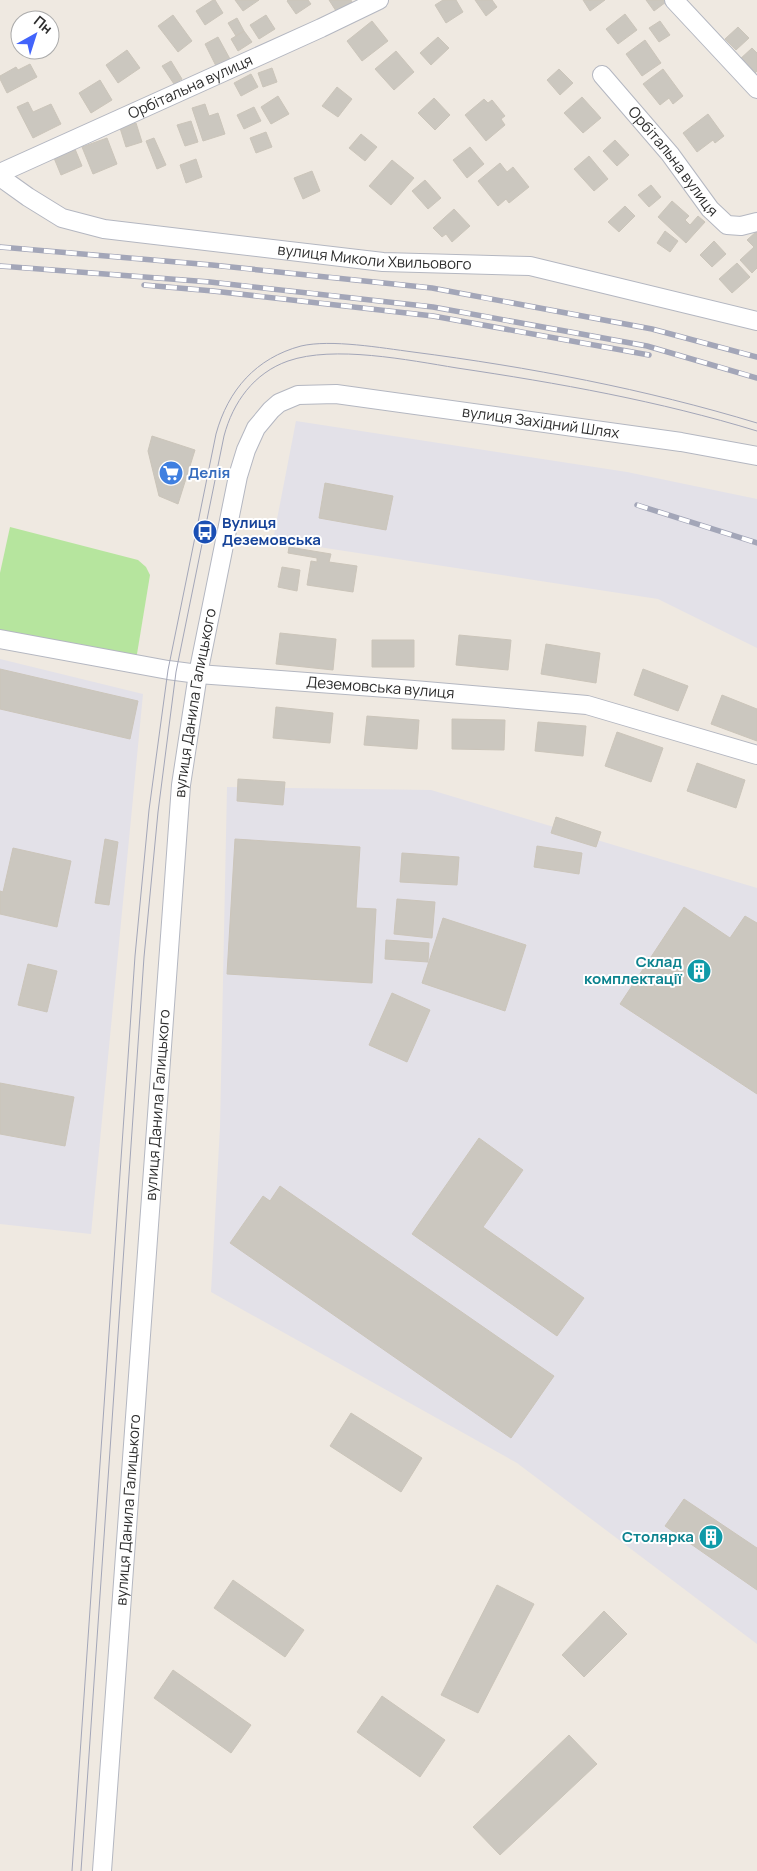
<svg xmlns="http://www.w3.org/2000/svg" width="757" height="1871" font-family="Manrope,sans-serif">
<rect width="100%" height="100%" fill="#efe9e1"/>
<path fill="#e3e1e8" d="M 296,421 L 627,472 L 757,499 L 757,648 L 658,599 L 273,540 Z
M 0,659 L 143,694 L 91,1234 L 0,1224 Z
M 227,787 L 431,790 L 757,888 L 757,1644 L 517,1463 L 211,1292 L 220,1127 Z"/>
<path fill="#b6e59e" d="M 10,527 L 138,560 L 146,567 L 150,575 L 136,660 L 0,632 L 0,573 Z"/>
<path fill="#cbc7bf" stroke="#cbc5ba" d="M 213,0 L 215,0 L 223,13 L 205,25 L 196,11 Z
M 235,0 L 259,0 L 243,11 Z
M 288,0 L 308,0 L 311,4 L 296,14 L 287,1 Z
M 329,0 L 351,0 L 352,2 L 336,11 Z
M 443,0 L 456,0 L 463,12 L 446,23 L 435,5 Z
M 475,0 L 492,0 L 497,7 L 486,16 Z
M 583,0 L 605,0 L 590,11 Z
M 646,0 L 665,0 L 666,2 L 654,11 Z
M 625,14 L 637,30 L 618,44 L 606,29 Z
M 173,15 L 192,41 L 178,52 L 158,26 Z
M 266,15 L 275,29 L 259,39 L 250,25 Z
M 237,18 L 244,31 L 236,36 L 228,23 Z
M 372,21 L 388,41 L 362,61 L 347,41 Z
M 660,21 L 670,35 L 659,42 L 649,28 Z
M 738,27 L 749,38 L 736,50 L 725,39 Z
M 244,31 L 252,42 L 238,51 L 231,39 Z
M 218,37 L 230,59 L 216,66 L 205,44 Z
M 438,37 L 449,48 L 431,65 L 420,53 Z
M 645,40 L 661,63 L 642,76 L 626,54 Z
M 752,48 L 757,53 L 757,71 L 753,75 L 739,60 Z
M 127,50 L 140,68 L 118,83 L 106,65 Z
M 396,51 L 414,72 L 394,90 L 375,69 Z
M 171,61 L 182,79 L 174,84 L 162,66 Z
M 30,64 L 37,77 L 7,93 L 0,79 L 0,76 L 16,67 L 18,70 Z
M 272,68 L 277,82 L 263,87 L 258,73 Z
M 559,69 L 573,83 L 560,95 L 547,80 Z
M 663,69 L 683,96 L 673,104 L 669,98 L 660,105 L 643,84 Z
M 251,74 L 258,87 L 241,96 L 234,83 Z
M 100,80 L 112,100 L 91,113 L 79,93 Z
M 337,87 L 352,99 L 338,117 L 322,106 Z
M 278,96 L 289,114 L 271,124 L 261,107 Z
M 582,97 L 601,118 L 583,133 L 564,113 Z
M 434,98 L 450,115 L 435,130 L 418,113 Z
M 484,99 L 488,103 L 492,100 L 505,116 L 501,119 L 505,125 L 486,141 L 465,115 Z
M 28,102 L 33,112 L 51,104 L 61,124 L 33,138 L 17,107 Z
M 205,104 L 209,116 L 218,113 L 225,134 L 203,141 L 192,108 Z
M 254,107 L 261,121 L 244,129 L 237,115 Z
M 708,114 L 724,136 L 715,143 L 713,140 L 697,152 L 683,133 Z
M 191,121 L 198,142 L 185,146 L 177,125 Z
M 136,123 L 142,142 L 126,147 L 120,128 Z
M 266,132 L 272,147 L 256,153 L 250,138 Z
M 361,134 L 377,147 L 365,161 L 349,148 Z
M 107,138 L 117,164 L 93,174 L 82,147 Z
M 154,138 L 166,165 L 157,169 L 146,141 Z
M 615,140 L 629,155 L 617,166 L 603,151 Z
M 470,147 L 484,164 L 467,178 L 453,160 Z
M 75,149 L 82,166 L 61,175 L 54,158 Z
M 589,156 L 608,179 L 594,191 L 574,169 Z
M 196,159 L 202,177 L 186,183 L 180,165 Z
M 392,160 L 414,178 L 391,205 L 369,186 Z
M 500,163 L 507,172 L 513,167 L 529,187 L 509,203 L 506,199 L 498,206 L 478,181 Z
M 312,171 L 320,191 L 303,199 L 294,178 Z
M 425,180 L 441,198 L 428,209 L 412,191 Z
M 651,185 L 661,197 L 649,207 L 638,195 Z
M 672,201 L 689,216 L 685,220 L 690,225 L 698,216 L 705,222 L 686,243 L 658,217 Z
M 625,206 L 635,216 L 619,232 L 608,222 Z
M 454,209 L 470,226 L 452,242 L 446,234 L 442,237 L 433,228 Z
M 665,231 L 678,241 L 670,252 L 657,243 Z
M 757,231 L 757,268 L 752,273 L 740,260 L 754,247 L 747,240 Z
M 714,241 L 726,254 L 712,267 L 700,255 Z
M 737,263 L 750,277 L 732,293 L 719,279 Z
M 152,436 L 195,450 L 178,504 L 159,496 L 148,451 Z
M 325,483 L 393,496 L 386,530 L 319,518 Z
M 289,547 L 331,554 L 329,562 L 357,566 L 353,592 L 307,585 L 311,561 L 317,562 L 317,558 L 288,553 Z
M 282,567 L 300,570 L 297,591 L 278,587 Z
M 280,633 L 336,639 L 333,670 L 276,664 Z
M 459,635 L 511,640 L 508,670 L 456,665 Z
M 372,640 L 414,640 L 414,667 L 372,667 Z
M 546,644 L 600,653 L 596,683 L 541,674 Z
M 0,669 L 138,701 L 130,739 L 0,709 Z
M 643,669 L 688,686 L 678,711 L 634,695 Z
M 722,695 L 757,709 L 757,741 L 711,724 Z
M 276,707 L 333,713 L 330,743 L 273,738 Z
M 367,716 L 419,720 L 417,749 L 364,745 Z
M 452,719 L 505,720 L 504,750 L 452,749 Z
M 538,722 L 586,726 L 583,756 L 535,751 Z
M 617,732 L 663,748 L 651,782 L 605,766 Z
M 697,763 L 745,780 L 736,808 L 687,791 Z
M 238,779 L 285,782 L 283,805 L 237,801 Z
M 556,817 L 601,832 L 596,847 L 551,833 Z
M 105,839 L 118,842 L 109,905 L 95,903 Z
M 235,839 L 360,847 L 356,908 L 376,909 L 372,983 L 227,974 Z
M 537,846 L 582,853 L 579,874 L 534,867 Z
M 13,848 L 71,861 L 57,927 L 0,914 L 0,891 L 3,892 Z
M 402,853 L 459,857 L 457,885 L 400,882 Z
M 397,899 L 435,902 L 432,938 L 394,934 Z
M 684,907 L 730,938 L 745,916 L 757,923 L 757,1094 L 620,1004 Z
M 443,918 L 526,945 L 505,1011 L 422,983 Z
M 386,940 L 429,943 L 428,962 L 385,959 Z
M 28,964 L 57,971 L 47,1012 L 18,1005 Z
M 392,993 L 430,1010 L 407,1062 L 369,1045 Z
M 0,1083 L 74,1097 L 65,1146 L 0,1134 Z
M 479,1138 L 523,1170 L 483,1227 L 584,1298 L 557,1336 L 412,1234 Z
M 280,1186 L 554,1376 L 511,1438 L 230,1243 L 263,1196 L 270,1201 Z
M 351,1413 L 422,1458 L 401,1492 L 330,1446 Z
M 684,1499 L 757,1548 L 757,1590 L 665,1526 Z
M 233,1580 L 304,1630 L 285,1657 L 214,1608 Z
M 497,1585 L 534,1604 L 478,1713 L 441,1695 Z
M 604,1611 L 627,1634 L 584,1677 L 562,1655 Z
M 173,1670 L 251,1725 L 231,1753 L 154,1698 Z
M 382,1696 L 445,1740 L 420,1777 L 357,1732 Z
M 569,1735 L 597,1764 L 500,1855 L 473,1827 Z"/>
<g fill="none" stroke-linecap="round" stroke-linejoin="round">
<defs>
<g id="minor">
<path d="M 674,0 L 757,89"/>
<path id="s1" d="M 602,75 L 670,154 L 710,209 L 727,225 L 741,226 L 757,222"/>
<path id="s2" d="M 0,173 L 321,28 L 379,0"/>
<path id="s3" d="M 0,177 L 28,197 L 62,218 L 104,229 L 383,262 L 530,266 L 757,321"/>
<path id="s4" d="M 0,639 L 168,670 L 198,674 L 414,690 L 587,705 L 757,755"/>
<path id="s5" d="M 102,1871 L 181,785 L 198,674 L 238,476 L 246,450 L 256,428 L 271,410 L 279,403 L 298,395 L 336,394 L 681,442 L 757,456"/>
</g>
</defs>
<use href="#minor" stroke="#b4b7c1" stroke-width="20"/>
<use href="#minor" stroke="#fff" stroke-width="18"/>
<path stroke="#a3a6b8" stroke-width="1" d="M 72,1871 L 135,956 L 149,810 L 168,670 L 216,434 C 228,390 256,358 301,346 C 331,339 382,348 413,352 C 529,367 645,389 757,423
M 81,1871 L 144,957 L 158,812 L 176,672 L 224,436 C 233,402 254,373 288,361 C 334,345 408,360 457,368 C 558,383 659,401 757,431"/>
<defs>
<path id="rail" d="M 0,247 L 212,265 L 432,288 L 652,329 L 757,357
M 0,266 L 210,282 L 433,307 L 647,346 L 757,378
M 144,285 L 213,291 L 433,316 L 649,355
M 637,505 L 757,543"/>
</defs>
<use href="#rail" stroke="#a3a6b8" stroke-width="5.5"/>
<use href="#rail" stroke="#fff" stroke-width="4" stroke-dasharray="11" stroke-linecap="butt"/>
</g>
<defs>
<symbol id="supermarket-disc" viewBox="-11 -11 22 22"><circle r="9.5" fill="#3f7fe0" stroke="#fff"/><path d="M-6-5.5h2.5l.6 2H6L4.5 2H-2.5L-4.4-4H-6ZM-1.5 3.2a1.3 1.3 0 1 0 .1 0ZM3 3.2a1.3 1.3 0 1 0 .1 0Z" fill="#fff"/></symbol>
<symbol id="bus-disc" viewBox="-11 -11 22 22"><circle r="9.5" fill="#1a4fb4" stroke="#fff"/><path d="M-5-6H5V4H4V6H2V4H-2V6H-4V4H-5ZM-3.5-4V0h7V-4ZM-3.5 1.2v1.5H-2V1.2ZM2 1.2v1.5H3.5V1.2Z" fill="#fff"/></symbol>
<symbol id="building-disc" viewBox="-11 -11 22 22"><circle r="9.5" fill="#0f9aa8" stroke="#fff"/><path d="M-4-6H4V6H1V3H-1V6H-4ZM-2.5-4.3h1.7v1.8h-1.7ZM.8-4.3h1.7v1.8H.8ZM-2.5-1h1.7V.8h-1.7ZM.8-1h1.7V.8H.8Z" fill="#fff"/></symbol>
</defs>
<g fill-rule="evenodd">
<use href="#supermarket-disc" x="157" y="459" width="28" height="28"/>
<use href="#bus-disc" x="191" y="518" width="28" height="28"/>
<use href="#building-disc" x="685" y="957" width="28" height="28"/>
<use href="#building-disc" x="697" y="1523" width="28" height="28"/>
</g>
<g text-anchor="middle" stroke-width="4" stroke-linejoin="round" paint-order="stroke">
<g font-size="15" fill="#2e2e2e" stroke="#fff">
<text dy="5" stroke="none"><textPath href="#s2" startOffset="209">Орбітальна вулиця</textPath></text>
<text dy="5" stroke="none"><textPath href="#s1" startOffset="112">Орбітальна вулиця</textPath></text>
<text dy="5" stroke="none"><textPath href="#s3" startOffset="390">вулиця Миколи Хвильового</textPath></text>
<text dy="5" stroke="none"><textPath href="#s5" startOffset="1754">вулиця Західний Шлях</textPath></text>
<text dy="5" stroke="none"><textPath href="#s4" startOffset="384">Деземовська вулиця</textPath></text>
<text dy="5" stroke="none"><textPath href="#s5" startOffset="1172">вулиця Данила Галицького</textPath></text>
<text dy="5" stroke="none"><textPath href="#s5" startOffset="768">вулиця Данила Галицького</textPath></text>
<text dy="5" stroke="none"><textPath href="#s5" startOffset="362">вулиця Данила Галицького</textPath></text>
</g>
<g font-size="15" font-weight="bold" fill="#366cbe" stroke="#fff" text-anchor="start">
<text x="188" y="478">Делія</text>
</g>
<g font-size="15" font-weight="bold" fill="#164399" stroke="#fff" text-anchor="start">
<text x="222" y="528">Вулиця<tspan x="222" dy="17">Деземовська</tspan></text>
</g>
<g font-size="15" font-weight="bold" fill="#0d838f" stroke="#fff" text-anchor="end">
<text x="682" y="967">Склад<tspan x="682" dy="17">комплектації</tspan></text>
<text x="694" y="1542">Столярка</text>
</g>
</g>
<g transform="translate(35 35) rotate(39)"><circle r="24" fill="#ffffff" stroke="#ababab"/>
<path d="M0-4L9 19L0 12L-9 19Z" fill="#4264fb"/>
<text y="-8" font-size="14" font-weight="bold" text-anchor="middle" fill="#2e2e2e">Пн</text>
</g>
</svg>
